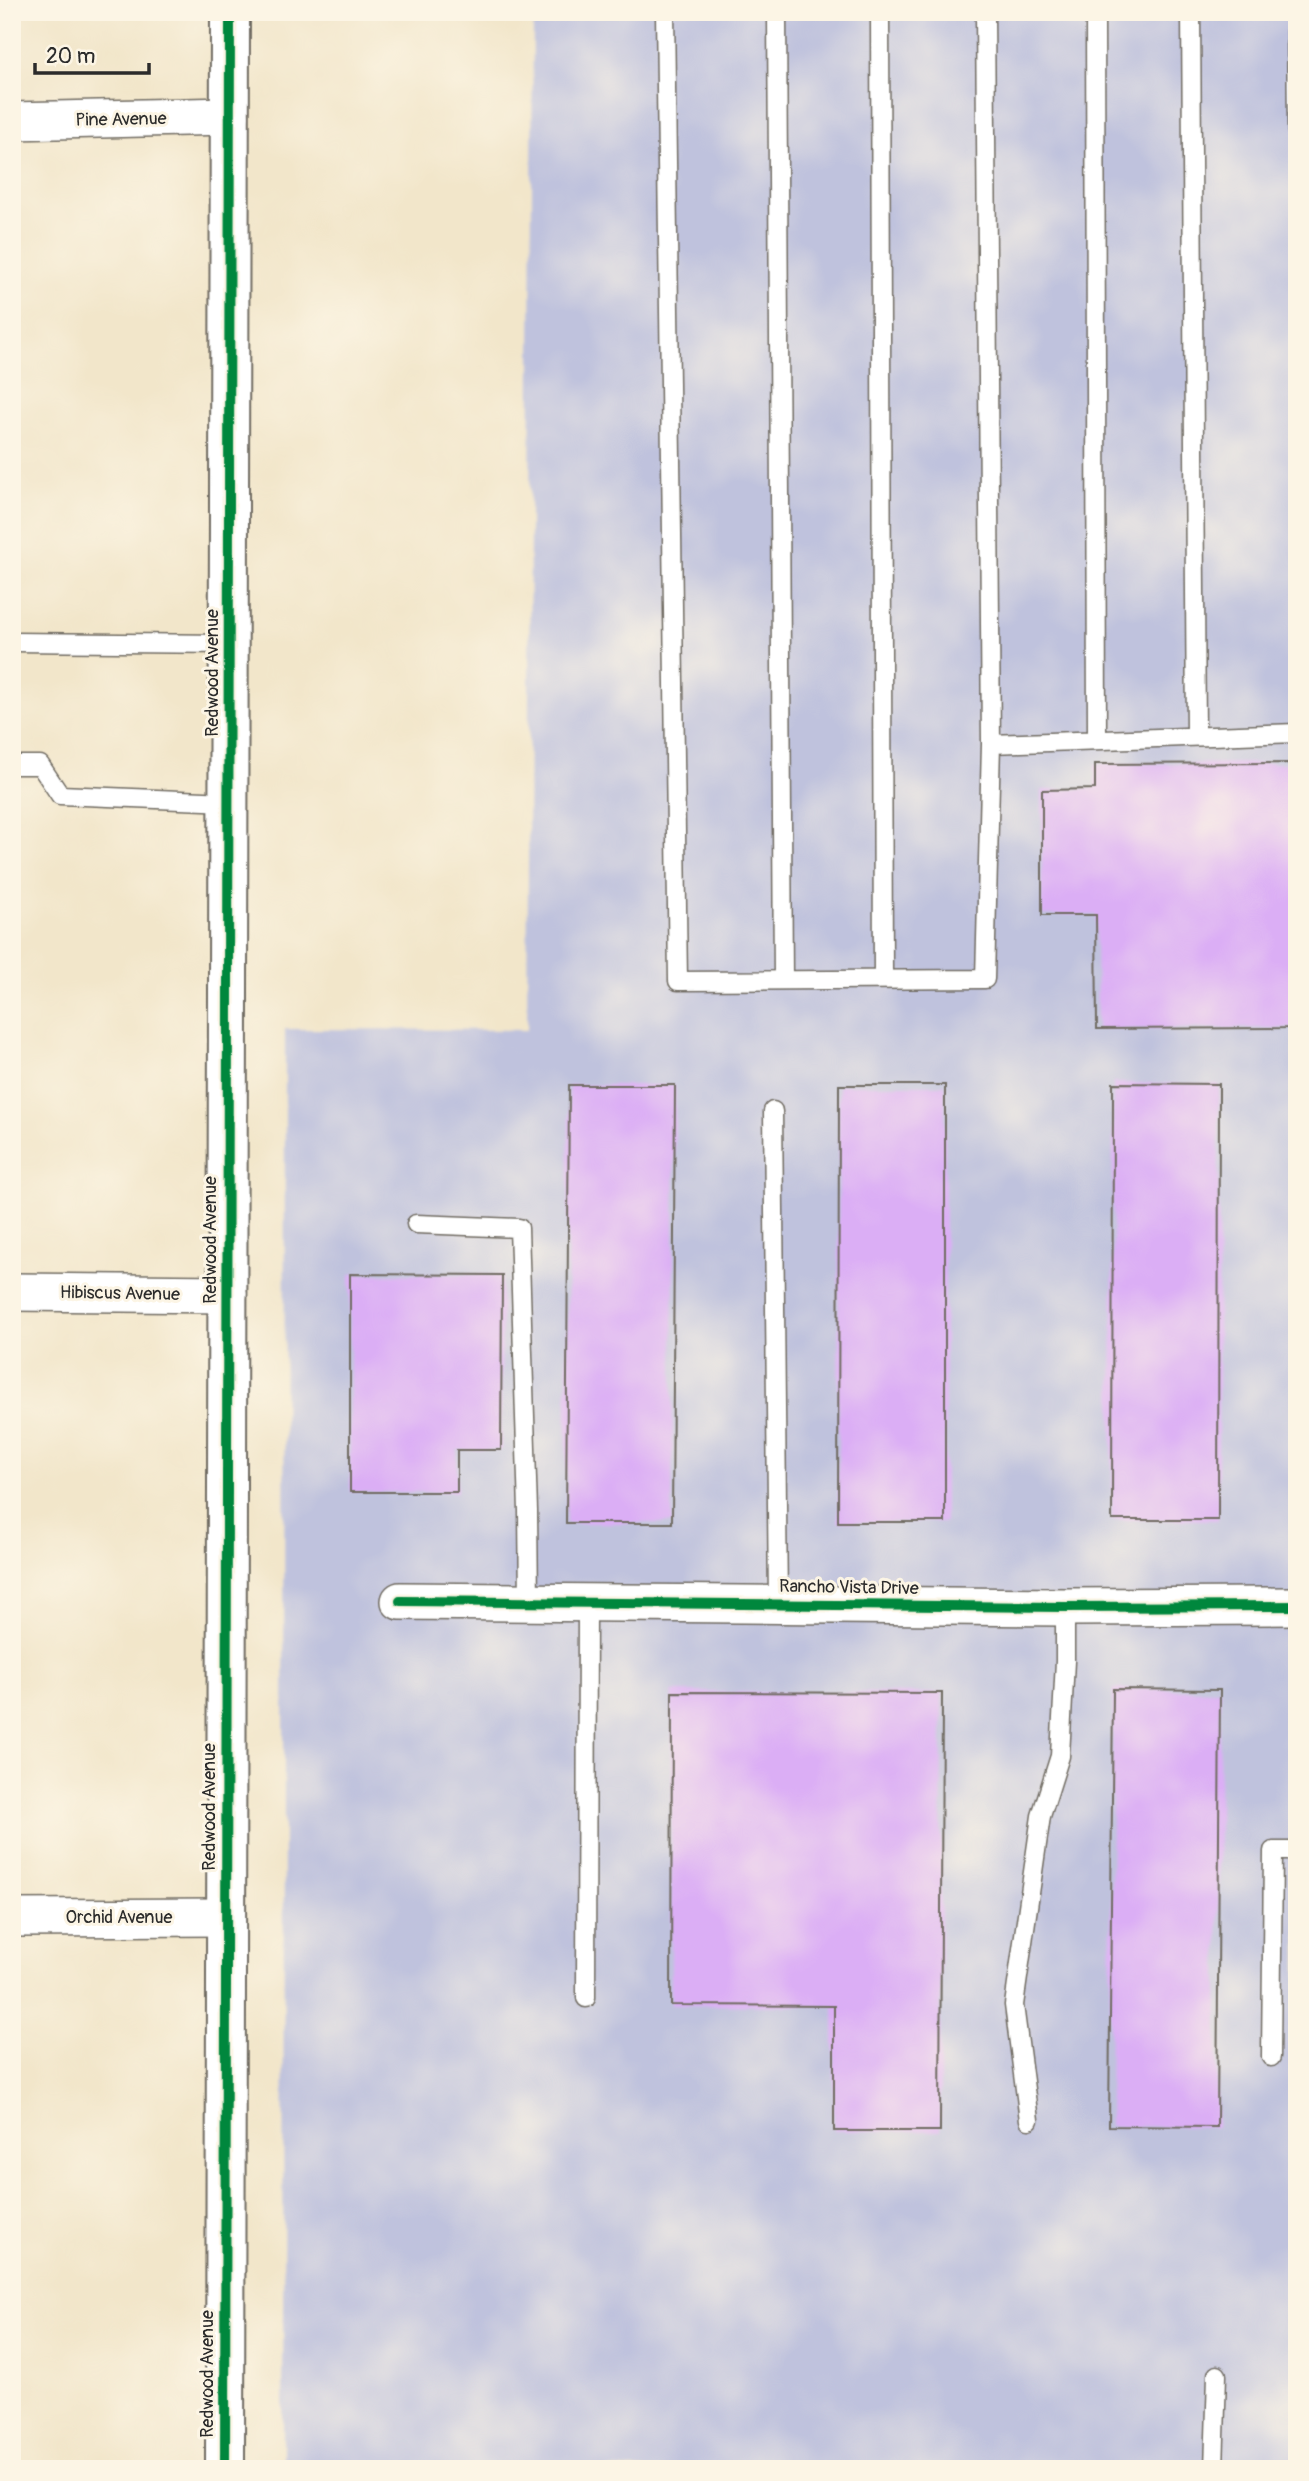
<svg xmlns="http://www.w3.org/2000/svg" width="1309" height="2481" font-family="Pangolin,sans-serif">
<rect width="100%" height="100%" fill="#fcf5e5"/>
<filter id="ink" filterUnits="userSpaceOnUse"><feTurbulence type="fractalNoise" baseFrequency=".0143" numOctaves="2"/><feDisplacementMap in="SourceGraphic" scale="14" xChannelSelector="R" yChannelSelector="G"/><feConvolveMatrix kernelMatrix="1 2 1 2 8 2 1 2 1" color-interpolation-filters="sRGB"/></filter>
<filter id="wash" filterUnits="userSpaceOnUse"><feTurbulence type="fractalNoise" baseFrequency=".00686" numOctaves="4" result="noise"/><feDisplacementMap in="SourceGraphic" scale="28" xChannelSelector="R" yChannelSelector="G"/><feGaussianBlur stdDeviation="1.57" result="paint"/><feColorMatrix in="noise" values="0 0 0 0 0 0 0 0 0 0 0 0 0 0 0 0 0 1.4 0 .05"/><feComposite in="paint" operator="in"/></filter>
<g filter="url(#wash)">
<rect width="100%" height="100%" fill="#f2e6ca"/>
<path fill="#bfc2dd" d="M 533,12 L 1297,12 L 1297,2469 L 283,2469 L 285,1029 L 527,1030 Z"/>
<g id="blocks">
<path fill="#dbaef5" d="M 1297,763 L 1297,1028 L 1097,1029 L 1096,915 L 1042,915 L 1042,790 L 1095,789 L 1095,764 Z
M 1113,1083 L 1219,1084 L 1218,1520 L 1112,1520 Z
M 569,1085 L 675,1085 L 672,1523 L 566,1523 Z
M 839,1085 L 945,1085 L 945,1522 L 838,1522 Z
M 350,1274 L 502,1275 L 501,1450 L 457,1450 L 457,1492 L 350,1492 Z
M 1113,1689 L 1220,1690 L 1217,2127 L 1109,2126 Z
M 672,1692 L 942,1693 L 940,2131 L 834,2131 L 834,2006 L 671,2005 Z"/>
</g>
</g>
<g filter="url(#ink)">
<use href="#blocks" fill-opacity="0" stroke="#716c63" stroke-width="2"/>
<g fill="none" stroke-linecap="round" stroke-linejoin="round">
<defs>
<path id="service" d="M 665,12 L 678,981 L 985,979 L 991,744 L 1297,733
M 777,12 L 783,980
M 880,12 L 883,979
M 985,12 L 991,744
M 1095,12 L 1097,740
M 1191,12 L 1196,736
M 1296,12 L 1297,132
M 12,642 L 229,644
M 12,765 L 40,765 L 60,795 L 229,802
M 773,1111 L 778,1603
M 416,1224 L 519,1228 L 528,1511 L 529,1602
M 586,1998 L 587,1602
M 1271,2057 L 1273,1851 L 1297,1851
M 1029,2120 L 1014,2005 L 1041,1816 L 1060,1756 L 1065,1661 L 1065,1607
M 1214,2469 L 1217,2375"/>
<path id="minor" d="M 12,121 L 230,116
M 12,1292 L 228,1294
M 400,1601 L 1065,1607 L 1297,1606
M 12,1918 L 226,1917"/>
<path id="tertiary" d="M 225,2469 L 230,12"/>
</defs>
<use href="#service" stroke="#716c63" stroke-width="21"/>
<use href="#minor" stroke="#716c63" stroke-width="40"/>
<use href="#tertiary" stroke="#716c63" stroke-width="42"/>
<use href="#service" stroke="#fff" stroke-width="18"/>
<use href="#minor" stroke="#fff" stroke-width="37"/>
<use href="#tertiary" stroke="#fff" stroke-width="38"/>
<defs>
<path id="cycleway" d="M 400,1601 L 1065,1607 L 1297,1606
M 225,2469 L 230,12"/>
</defs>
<use href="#cycleway" stroke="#fcf5e5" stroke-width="15"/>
<use href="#cycleway" stroke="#00873e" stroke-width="10"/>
</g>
</g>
<g text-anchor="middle" stroke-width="6" stroke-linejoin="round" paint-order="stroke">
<g font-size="18" fill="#2b2b2b" stroke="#fcf5e5">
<text transform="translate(121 119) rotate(-1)" y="6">Pine Avenue</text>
<text transform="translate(212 673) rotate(-90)" y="6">Redwood Avenue</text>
<text transform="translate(210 1240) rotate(-90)" y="6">Redwood Avenue</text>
<text transform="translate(120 1293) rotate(1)" y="6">Hibiscus Avenue</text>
<text transform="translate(849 1587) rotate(1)" y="6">Rancho Vista Drive</text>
<text transform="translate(209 1807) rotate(-90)" y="6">Redwood Avenue</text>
<text x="119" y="1923">Orchid Avenue</text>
<text transform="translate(207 2374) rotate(-90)" y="6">Redwood Avenue</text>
</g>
</g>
<rect width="1309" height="2481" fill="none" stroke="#fcf5e5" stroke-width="42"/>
<path d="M35 63v10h114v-10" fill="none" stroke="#2b2b2b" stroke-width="3.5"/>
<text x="46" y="63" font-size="21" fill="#2b2b2b" stroke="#fcf5e5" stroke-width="5" paint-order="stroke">20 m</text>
</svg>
